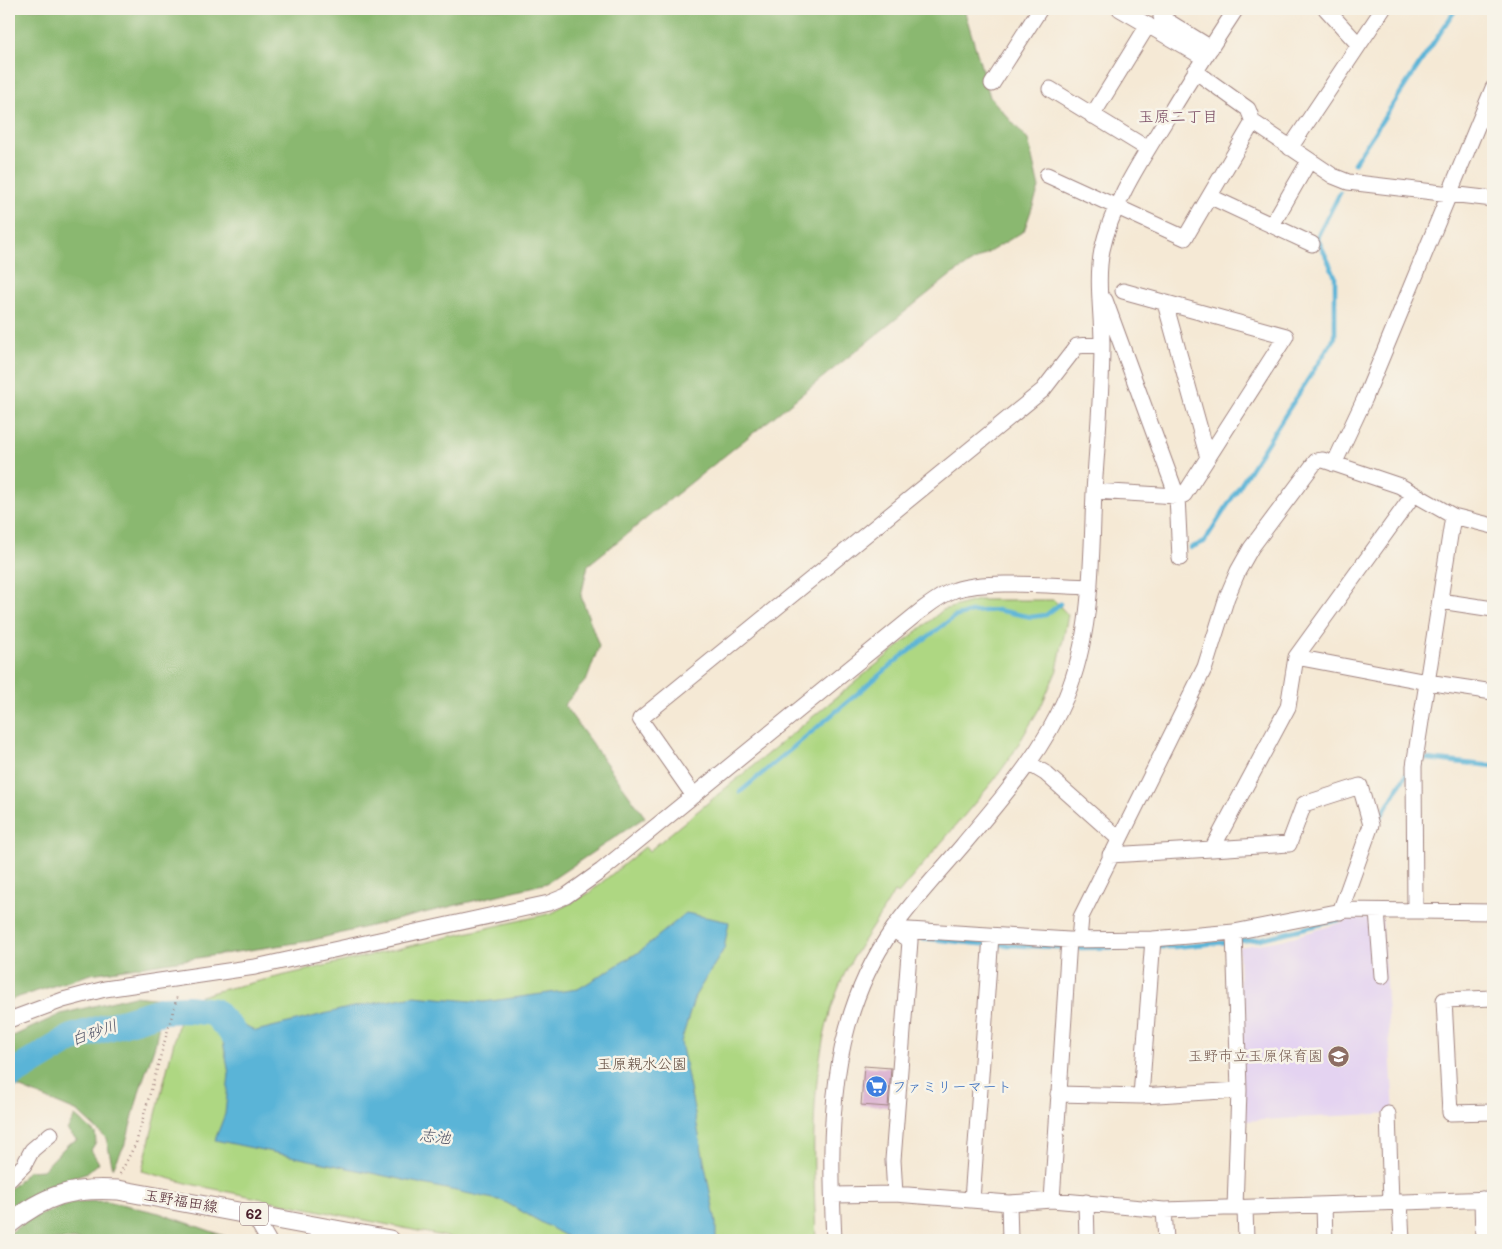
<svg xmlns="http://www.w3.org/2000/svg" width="1502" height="1249" font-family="Mali,'Klee One',sans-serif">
<rect width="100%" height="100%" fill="#f7f3e8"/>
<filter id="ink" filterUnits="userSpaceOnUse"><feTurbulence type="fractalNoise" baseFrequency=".02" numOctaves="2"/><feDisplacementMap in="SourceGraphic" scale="10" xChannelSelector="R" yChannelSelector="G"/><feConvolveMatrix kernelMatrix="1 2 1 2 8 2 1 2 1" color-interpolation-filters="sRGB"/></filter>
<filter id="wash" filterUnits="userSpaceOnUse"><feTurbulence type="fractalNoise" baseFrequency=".0096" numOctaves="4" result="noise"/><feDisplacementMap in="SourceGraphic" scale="20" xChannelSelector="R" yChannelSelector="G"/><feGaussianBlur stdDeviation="1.12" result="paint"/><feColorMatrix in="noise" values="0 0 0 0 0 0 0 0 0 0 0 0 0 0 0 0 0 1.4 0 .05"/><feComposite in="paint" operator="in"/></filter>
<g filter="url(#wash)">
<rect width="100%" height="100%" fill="#f5e9d5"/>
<path fill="#e4d3f1" d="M 1382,918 L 1394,1113 L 1242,1121 L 1239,947 L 1282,940 L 1344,922 L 1347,919 Z"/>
<path fill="#aed782" stroke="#7c7b56" d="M 978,600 L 1054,600 L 1068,615 L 1057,670 L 1042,704 L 1012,755 L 995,779 L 898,894 L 894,892 C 878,921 856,948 843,977 C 807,1059 813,1153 816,1240 L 462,1240 L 190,1184 L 142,1171 L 184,1001 L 221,990 L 552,913 L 589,893 L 645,847 L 649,851 L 943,610 Z"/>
<path fill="#8ab870" stroke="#6a6c4e" d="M 9,9 L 964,9 L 990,97 L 1028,140 L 1039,188 L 1024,231 L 951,275 L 588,565 L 581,596 L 599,646 L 587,679 L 564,705 L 645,817 L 547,883 L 309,941 L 91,974 L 9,1000 Z
M 134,996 L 164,999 L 155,1045 L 140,1089 L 126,1142 L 113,1168 L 106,1138 L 78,1112 L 9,1083 L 9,1038 L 61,1014 Z
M 75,1116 L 95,1133 L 96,1142 L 91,1150 L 99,1163 L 88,1172 L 55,1183 L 9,1209 L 9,1190 L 28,1171 L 43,1170 L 68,1144 L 77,1140 L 67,1130 Z
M 107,1201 L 159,1213 L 236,1240 L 9,1240 L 9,1234 L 27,1220 L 74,1202 Z"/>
<path fill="#5ab4d7" stroke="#526a81" d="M 686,913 L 729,922 L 724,949 L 695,996 L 681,1042 L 716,1223 L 716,1240 L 573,1240 L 503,1201 L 215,1140 L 225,1114 L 229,1074 L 220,1025 L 213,1020 L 211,1007 L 256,1031 L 348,1008 L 414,996 L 484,1002 L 578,989 L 639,952 Z"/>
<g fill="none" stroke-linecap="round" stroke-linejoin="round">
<path stroke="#5ab4d7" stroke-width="4.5" d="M 1354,163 L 1456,9
M 1190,548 L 1204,542 L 1335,337 L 1335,276 L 1317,237 L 1340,193
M 1427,759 L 1493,766
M 740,792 L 901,657 L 954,617 L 971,612 L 997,610 L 1031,617 L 1046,615 L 1060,604
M 1376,825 L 1407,773
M 921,938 L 980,944 L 1079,948 L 1175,947 L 1260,939 L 1342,919"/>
<path stroke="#5ab4d7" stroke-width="28" d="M 9,1076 L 72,1038 L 164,1010 L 187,1009 L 214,1012 L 238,1038"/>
</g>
<g id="blocks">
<path fill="#d4a1cb" d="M 864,1066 L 891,1068 L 888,1107 L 861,1105 Z"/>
</g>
</g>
<g filter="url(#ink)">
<use href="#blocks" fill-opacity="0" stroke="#a08480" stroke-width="1"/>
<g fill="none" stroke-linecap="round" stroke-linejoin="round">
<defs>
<path id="minor" d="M 1120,9 L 1204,58
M 1167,9 L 1161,17 L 1211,48
M 1326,9 L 1359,45
M 1195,71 L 1248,109 L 1253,122 L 1333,176 L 1348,182 L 1493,199
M 992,84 L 1040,9
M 1050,89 L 1148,149
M 1092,116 L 1148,25
M 1290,148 L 1383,9
M 1047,175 L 1185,238 L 1253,122
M 1211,197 L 1312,244
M 1272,225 L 1309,161
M 1105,300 L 1177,496 L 1180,558
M 1165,303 L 1208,458
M 1334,464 L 1365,398 L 1493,88
M 1094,491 L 1177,496 L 1184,495 L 1286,336 L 1123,291
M 1440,601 L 1493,609
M 1296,657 L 1427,682 L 1493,692
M 1030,764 L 1045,773 L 1119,839
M 694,796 L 640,719 L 1043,390 L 1077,346 L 1102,344
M 1212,849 L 1289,844 L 1304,804 L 1360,786 L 1371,825 L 1340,912
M 1110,855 L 1212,849 L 1288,707 L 1296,657 L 1414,494
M 1377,911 L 1382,976
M 1415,911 L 1414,766 L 1453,516
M 893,929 L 1069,940 L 1153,939 L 1234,932 L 1347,910 L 1493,912
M 894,930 L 910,941 L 893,1160 L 895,1194
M 1234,932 L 1239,1090 L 1235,1208
M 1079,940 L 1081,917 L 1205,667 L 1227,597 L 1238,571 L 1251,548 L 1316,461 L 1323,460 L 1400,486 L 1453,516 L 1493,526
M 1493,998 L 1444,1000 L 1450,1113 L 1493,1112
M 9,1020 L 63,1000 L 105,989 L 255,967 L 549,903 L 566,896 L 601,871 L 919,612 C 930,604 942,594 955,590 C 988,579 1053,586 1090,587
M 1058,1094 L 1141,1096 L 1239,1090
M 1141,1096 L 1153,939
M 1388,1114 L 1391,1202
M 9,1180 L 24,1165 L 32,1150 L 51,1134
M 833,1195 L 895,1194 L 1009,1203 L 1052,1200 L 1164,1210 L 1493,1199
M 1482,1199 L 1483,1240
M 972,1200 L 991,936
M 1052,1200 L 1069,940
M 1086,1202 L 1087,1240
M 1400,1202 L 1402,1240
M 1009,1203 L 1010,1240
M 1324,1205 L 1325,1240
M 1245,1208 L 1246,1240
M 1164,1210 L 1166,1240
M 253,1214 L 268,1240
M 834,1240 C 829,1131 827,1023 893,929 C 913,900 939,873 962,846 C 1001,799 1042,754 1066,697 C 1093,632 1091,561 1094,492 C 1097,443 1102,393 1102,344 C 1102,313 1096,280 1102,250 C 1112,204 1140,162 1164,123 C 1187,84 1211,47 1236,9"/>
<path id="major" d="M 9,1224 C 45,1195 72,1187 118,1190 L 390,1240"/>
</defs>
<use href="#minor" stroke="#a08480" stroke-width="17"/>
<use href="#major" stroke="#a08480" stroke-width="21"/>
<path stroke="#a08480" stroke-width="2.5" stroke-dasharray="1 4" stroke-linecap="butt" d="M 120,1174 L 136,1143 L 178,994"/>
<use href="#minor" stroke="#fff" stroke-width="15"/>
<use href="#major" stroke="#fff" stroke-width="19"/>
</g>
</g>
<defs>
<symbol id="school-disc" viewBox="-11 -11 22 22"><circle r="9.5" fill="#8d6e63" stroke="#f7f3e8"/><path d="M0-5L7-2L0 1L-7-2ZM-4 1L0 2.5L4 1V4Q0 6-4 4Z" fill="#fff"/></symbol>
<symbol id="supermarket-disc" viewBox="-11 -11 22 22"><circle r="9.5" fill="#3f7fe0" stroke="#f7f3e8"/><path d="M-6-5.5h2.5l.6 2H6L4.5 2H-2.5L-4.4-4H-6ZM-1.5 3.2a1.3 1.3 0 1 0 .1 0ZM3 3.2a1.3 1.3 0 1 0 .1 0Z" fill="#fff"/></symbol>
</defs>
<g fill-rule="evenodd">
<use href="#school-disc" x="1326" y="1044" width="25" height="25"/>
<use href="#supermarket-disc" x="864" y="1074" width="25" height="25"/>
</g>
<g text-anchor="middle" stroke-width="5" stroke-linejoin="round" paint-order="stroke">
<rect fill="#f7f3e8" stroke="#7e5f64" stroke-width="1" x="240" y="1202.5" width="28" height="23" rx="4"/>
<g font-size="14" font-weight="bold" fill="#4a1f2b">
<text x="254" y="1219">62</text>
</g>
<g font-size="15" fill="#785e54" stroke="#f7f3e8" text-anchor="end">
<text x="1323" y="1061">玉野市立玉原保育園</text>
</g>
<g font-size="15" fill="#634d41" stroke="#f7f3e8">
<text x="642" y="1069">玉原親水公園</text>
</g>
<g font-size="15" fill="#366cbe" stroke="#f7f3e8" text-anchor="start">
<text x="892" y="1092">ファミリーマート</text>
</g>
<g font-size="15" fill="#4a1f2b" stroke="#f7f3e8">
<text transform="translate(181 1201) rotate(10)" y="5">玉野福田線</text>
</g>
<g font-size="16" fill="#7a4c63" stroke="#f7f3e8">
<text x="1178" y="122">玉原二丁目</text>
</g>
<g font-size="16" font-style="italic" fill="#505367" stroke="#f7f3e8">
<text transform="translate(94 1032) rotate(-19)" y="6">白砂川</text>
<text transform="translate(435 1136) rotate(6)" y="6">志池</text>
</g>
</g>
<rect width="1502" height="1249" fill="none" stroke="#f7f3e8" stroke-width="30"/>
</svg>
